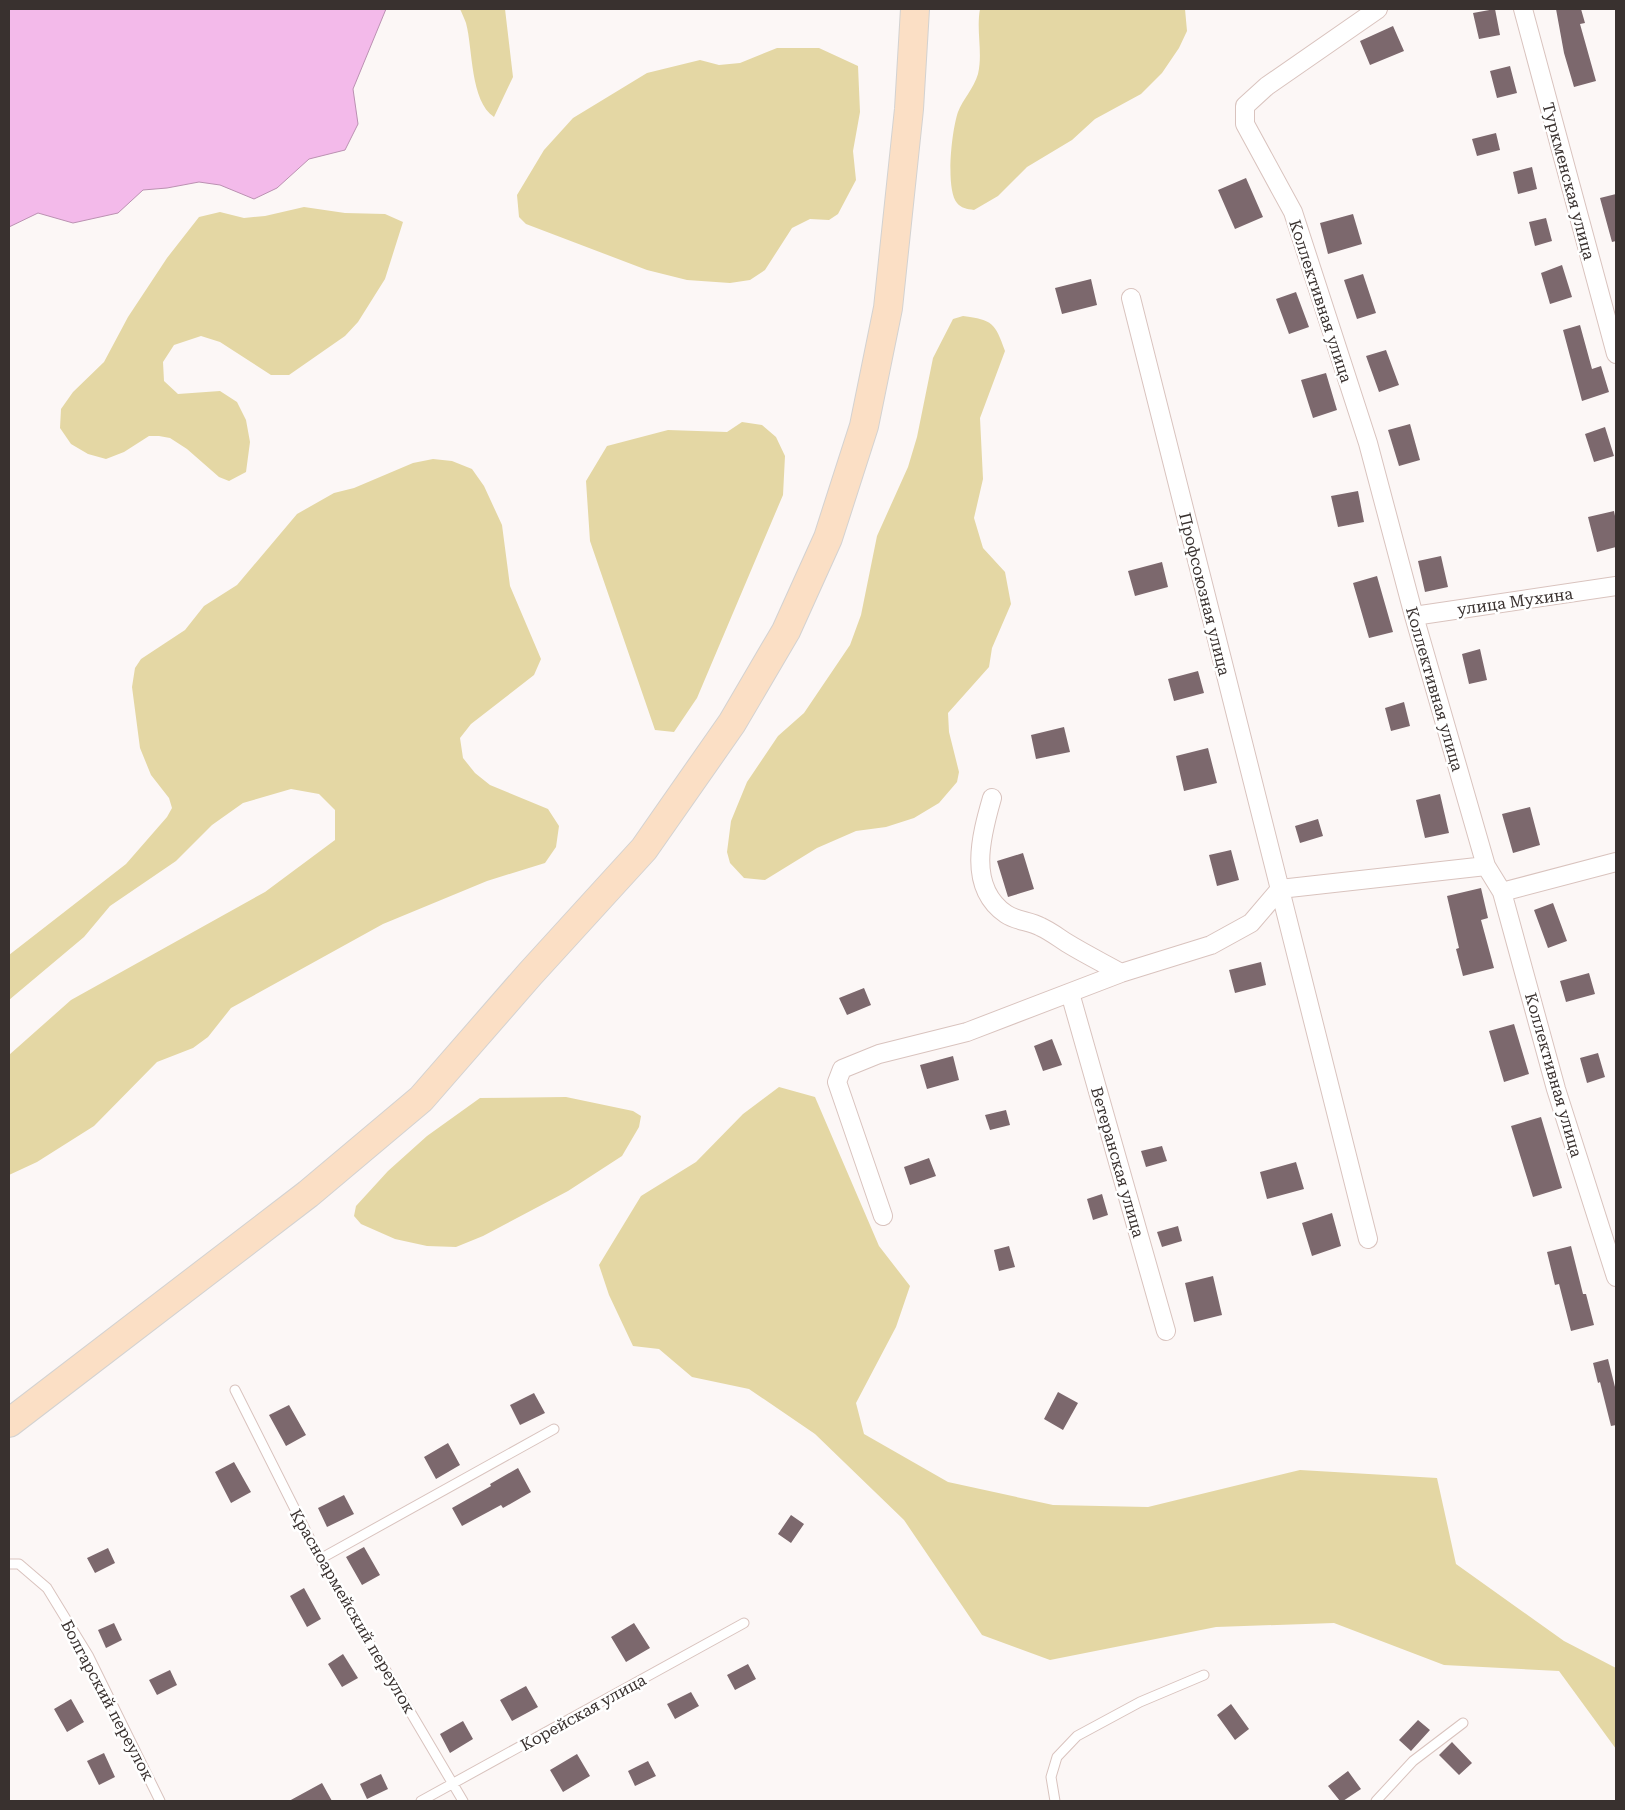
<svg xmlns="http://www.w3.org/2000/svg" width="1625" height="1810" font-family="'Roboto Serif',serif">
<rect width="100%" height="100%" fill="#fcf7f6"/>
<path fill="#e4d7a4" d="M 460,9 L 505,9 L 513,77 L 494,117 C 470,101 473,49 466,23 C 464,18 462,13 460,9 Z
M 980,9 L 1185,9 L 1187,31 L 1179,48 L 1162,73 L 1141,94 L 1095,119 L 1072,140 L 1027,167 L 998,196 L 974,210 C 967,209 961,208 957,203 C 945,188 952,129 958,112 C 963,99 974,88 978,74 C 983,52 976,31 980,9 Z
M 777,48 L 819,48 L 858,66 L 860,112 L 853,151 L 856,180 L 838,214 L 829,220 L 810,219 L 792,228 L 765,270 L 750,280 L 730,283 L 687,280 L 647,270 L 526,224 L 519,217 L 517,195 L 544,150 L 573,118 L 647,73 L 700,60 L 719,65 L 740,63 Z
M 304,207 L 345,213 L 385,214 L 403,222 L 385,279 L 358,322 L 345,336 L 289,375 L 271,375 L 220,342 L 201,336 L 174,345 L 163,362 L 164,381 L 178,394 L 220,391 L 237,402 L 246,420 L 250,442 L 246,472 L 229,481 L 219,477 L 187,449 L 170,438 L 159,436 L 149,436 L 124,452 L 106,459 L 88,454 L 71,444 L 60,428 L 61,409 L 73,392 L 104,362 L 128,317 L 167,258 L 199,217 L 220,212 L 244,218 L 265,216 Z
M 963,316 C 993,320 995,323 1005,351 L 980,418 L 983,479 L 974,518 L 983,548 L 1005,572 L 1011,604 L 992,648 L 989,667 L 948,713 L 949,732 L 959,772 L 957,782 L 939,803 L 914,818 L 886,827 L 856,831 L 817,848 L 765,880 L 744,878 L 730,863 L 727,852 L 731,821 L 747,782 L 778,736 L 804,713 L 850,645 L 861,615 L 877,536 L 908,467 L 917,437 L 933,358 L 953,319 Z
M 742,422 L 762,425 L 776,437 L 785,456 L 783,495 L 697,698 L 674,732 L 655,730 L 590,541 L 586,481 L 607,446 L 668,430 L 727,432 Z
M 433,459 L 452,461 L 472,469 L 484,486 L 502,525 L 510,586 L 541,659 L 534,675 L 471,724 L 460,738 L 463,758 L 475,773 L 490,785 L 548,809 L 559,826 L 556,847 L 545,863 L 487,881 L 383,924 L 231,1008 L 208,1037 L 193,1048 L 157,1062 L 94,1126 L 37,1162 L 9,1175 L 9,1055 L 71,1000 L 265,892 L 335,840 L 335,810 L 319,794 L 291,789 L 243,803 L 212,825 L 176,861 L 110,906 L 84,937 L 9,1000 L 9,955 L 126,864 L 167,817 L 172,808 L 169,798 L 151,775 L 140,748 L 132,687 L 135,668 L 141,659 L 185,630 L 204,606 L 237,585 L 297,514 L 334,493 L 354,488 L 413,463 Z
M 779,1087 L 815,1097 L 879,1246 L 910,1286 L 896,1327 L 856,1403 L 864,1434 L 948,1482 L 1053,1505 L 1148,1507 L 1300,1470 L 1437,1478 L 1456,1564 L 1564,1641 L 1616,1668 L 1616,1749 L 1559,1671 L 1444,1665 L 1334,1623 L 1216,1627 L 1050,1660 L 982,1635 L 904,1520 L 815,1434 L 749,1389 L 692,1377 L 659,1349 L 633,1346 L 609,1295 L 599,1265 L 641,1196 L 696,1162 L 743,1114 Z
M 566,1097 L 633,1111 L 641,1116 L 639,1127 L 622,1156 L 568,1191 L 483,1236 L 456,1247 L 427,1246 L 395,1239 L 361,1224 L 354,1216 L 356,1206 L 388,1171 L 427,1136 L 480,1098 Z"/>
<path fill="#f3baea" stroke="#bb91b2" d="M 9,9 L 386,9 L 353,89 L 358,124 L 345,150 L 309,159 L 277,188 L 254,199 L 220,185 L 199,182 L 167,188 L 143,190 L 118,213 L 73,223 L 38,213 L 9,227 Z"/>
<path fill="#7c686d" d="M 1495,9 L 1500,35 L 1479,39 L 1473,13 Z
M 1556,9 L 1581,9 L 1585,23 L 1580,24 L 1596,81 L 1574,87 L 1564,53 Z
M 1393,26 L 1404,51 L 1370,65 L 1360,41 Z
M 1510,66 L 1517,93 L 1497,98 L 1490,71 Z
M 1496,133 L 1500,150 L 1477,156 L 1472,139 Z
M 1532,167 L 1537,189 L 1518,194 L 1513,172 Z
M 1246,178 L 1263,217 L 1235,229 L 1218,190 Z
M 1616,194 L 1616,241 L 1612,242 L 1600,198 Z
M 1353,214 L 1362,244 L 1328,254 L 1320,223 Z
M 1546,218 L 1552,241 L 1535,246 L 1529,222 Z
M 1562,265 L 1572,297 L 1550,304 L 1541,273 Z
M 1363,274 L 1376,313 L 1357,319 L 1344,280 Z
M 1091,279 L 1097,305 L 1062,314 L 1055,288 Z
M 1296,292 L 1309,327 L 1289,334 L 1276,299 Z
M 1580,325 L 1592,369 L 1601,366 L 1609,392 L 1582,401 L 1563,330 Z
M 1386,350 L 1399,385 L 1379,392 L 1366,356 Z
M 1326,373 L 1337,410 L 1313,418 L 1301,380 Z
M 1410,424 L 1420,460 L 1399,466 L 1388,430 Z
M 1605,427 L 1614,456 L 1594,462 L 1585,434 Z
M 1358,491 L 1364,522 L 1338,527 L 1331,496 Z
M 1614,511 L 1616,521 L 1616,547 L 1597,552 L 1588,517 Z
M 1441,556 L 1448,587 L 1425,592 L 1418,561 Z
M 1162,562 L 1168,587 L 1135,596 L 1128,571 Z
M 1377,576 L 1393,632 L 1369,638 L 1353,583 Z
M 1480,649 L 1487,680 L 1469,684 L 1462,654 Z
M 1198,671 L 1204,693 L 1174,701 L 1168,679 Z
M 1404,702 L 1410,726 L 1391,731 L 1385,708 Z
M 1064,727 L 1070,752 L 1036,759 L 1031,735 Z
M 1208,748 L 1217,783 L 1184,791 L 1176,756 Z
M 1440,794 L 1449,833 L 1425,838 L 1416,800 Z
M 1530,807 L 1540,845 L 1513,853 L 1502,814 Z
M 1318,819 L 1323,836 L 1300,843 L 1295,826 Z
M 1231,850 L 1239,880 L 1217,886 L 1209,855 Z
M 1023,853 L 1034,889 L 1008,897 L 997,861 Z
M 1481,888 L 1488,918 L 1481,920 L 1494,968 L 1463,976 L 1456,949 L 1459,948 L 1447,896 Z
M 1553,903 L 1567,941 L 1548,948 L 1534,910 Z
M 1261,962 L 1266,985 L 1235,993 L 1229,970 Z
M 1589,973 L 1595,994 L 1566,1002 L 1560,981 Z
M 864,988 L 871,1005 L 847,1015 L 839,998 Z
M 1514,1024 L 1529,1074 L 1504,1082 L 1489,1031 Z
M 1052,1039 L 1062,1065 L 1043,1071 L 1034,1046 Z
M 1598,1053 L 1605,1077 L 1587,1083 L 1580,1058 Z
M 953,1056 L 959,1080 L 927,1089 L 920,1065 Z
M 1006,1110 L 1010,1125 L 990,1130 L 985,1115 Z
M 1541,1117 L 1562,1188 L 1533,1197 L 1511,1126 Z
M 1162,1146 L 1167,1161 L 1146,1167 L 1141,1151 Z
M 929,1158 L 936,1176 L 910,1185 L 904,1167 Z
M 1296,1162 L 1304,1189 L 1267,1199 L 1260,1172 Z
M 1102,1194 L 1108,1215 L 1093,1220 L 1087,1199 Z
M 1332,1213 L 1341,1246 L 1312,1256 L 1302,1223 Z
M 1178,1226 L 1182,1241 L 1162,1247 L 1157,1232 Z
M 1009,1246 L 1015,1267 L 999,1271 L 994,1250 Z
M 1571,1246 L 1583,1294 L 1586,1294 L 1594,1325 L 1571,1331 L 1559,1284 L 1555,1285 L 1547,1252 Z
M 1213,1276 L 1222,1315 L 1194,1322 L 1185,1283 Z
M 1608,1359 L 1616,1391 L 1616,1425 L 1611,1426 L 1600,1382 L 1598,1383 L 1593,1363 Z
M 1058,1392 L 1078,1403 L 1063,1430 L 1044,1419 Z
M 534,1393 L 545,1413 L 520,1425 L 510,1405 Z
M 289,1405 L 306,1435 L 286,1446 L 269,1415 Z
M 448,1443 L 460,1465 L 436,1479 L 424,1457 Z
M 234,1462 L 251,1492 L 231,1503 L 215,1472 Z
M 518,1468 L 531,1492 L 503,1508 L 501,1505 L 462,1526 L 452,1508 L 491,1486 L 490,1484 Z
M 344,1495 L 354,1514 L 327,1527 L 318,1508 Z
M 791,1515 L 804,1524 L 791,1543 L 778,1534 Z
M 364,1547 L 380,1575 L 362,1585 L 346,1557 Z
M 108,1548 L 115,1563 L 95,1573 L 87,1558 Z
M 304,1588 L 321,1619 L 307,1627 L 290,1596 Z
M 114,1623 L 122,1640 L 106,1648 L 98,1630 Z
M 634,1623 L 650,1648 L 626,1662 L 611,1637 Z
M 343,1654 L 358,1678 L 342,1687 L 328,1664 Z
M 748,1664 L 756,1679 L 735,1690 L 727,1675 Z
M 170,1670 L 177,1685 L 157,1695 L 149,1680 Z
M 526,1686 L 538,1707 L 512,1721 L 500,1700 Z
M 691,1692 L 699,1706 L 675,1719 L 667,1704 Z
M 71,1699 L 84,1722 L 67,1732 L 54,1709 Z
M 1231,1704 L 1249,1729 L 1235,1740 L 1217,1715 Z
M 1418,1720 L 1430,1730 L 1411,1751 L 1399,1740 Z
M 463,1721 L 473,1739 L 450,1753 L 440,1734 Z
M 1452,1742 L 1472,1763 L 1459,1775 L 1439,1755 Z
M 104,1753 L 115,1777 L 99,1785 L 87,1761 Z
M 577,1754 L 590,1776 L 563,1792 L 550,1770 Z
M 648,1761 L 656,1776 L 635,1786 L 628,1771 Z
M 1348,1771 L 1361,1789 L 1343,1801 L 1340,1801 L 1328,1786 Z
M 381,1774 L 388,1789 L 367,1799 L 360,1784 Z
M 322,1783 L 332,1801 L 289,1801 Z"/>
<g fill="none" stroke-linecap="round" stroke-linejoin="round">
<defs>
<path id="service" d="M 235,1390 L 320,1559 L 463,1801
M 320,1559 L 554,1429
M 9,1564 L 19,1564 L 47,1588 L 88,1655 L 160,1801
M 421,1801 L 744,1623
M 1055,1801 L 1051,1777 L 1057,1757 L 1077,1736 L 1140,1702 L 1204,1675
M 1376,1801 L 1413,1761 L 1463,1723"/>
<path id="minor" d="M 1378,9 L 1267,86 L 1245,106 L 1245,124 L 1293,212 L 1368,443 L 1414,616 L 1486,866 L 1502,892 L 1556,1089 L 1616,1277
M 1523,9 L 1616,354
M 1131,298 L 1368,1239
M 1414,616 L 1616,586
M 992,798 C 981,836 967,887 1006,914 C 1016,921 1030,921 1041,927 C 1050,931 1059,938 1067,943 C 1085,954 1103,963 1121,973
M 1502,892 L 1616,862
M 1070,993 L 1166,1331
M 883,1216 L 837,1082 L 842,1069 L 879,1054 L 967,1032 L 1121,973 L 1211,945 L 1251,923 L 1280,889 L 1486,866"/>
<path id="primary" d="M 9,1423 L 308,1194 L 421,1099 L 530,974 L 644,849 L 732,723 L 786,631 L 828,538 L 864,426 L 888,308 L 909,109 L 915,9"/>
</defs>
<use href="#service" stroke="#d9c3be" stroke-width="11"/>
<use href="#minor" stroke="#d9c3be" stroke-width="20"/>
<use href="#primary" stroke="#d3d2d1" stroke-width="30"/>
<use href="#service" stroke="#fff" stroke-width="9"/>
<use href="#minor" stroke="#fff" stroke-width="18"/>
<use href="#primary" stroke="#fbdfc5" stroke-width="28"/>
</g>
<g text-anchor="middle" stroke-width="5" stroke-linejoin="round" paint-order="stroke">
<g font-size="16" fill="#39312f" stroke="#fff">
<text transform="translate(1569 181) rotate(75)" y="6">Туркменская улица</text>
<text transform="translate(1321 301) rotate(72)" y="6">Коллективная улица</text>
<text transform="translate(1205 594) rotate(76)" y="6">Профсоюзная улица</text>
<text transform="translate(1515 601) rotate(-8)" y="6">улица Мухина</text>
<text transform="translate(1435 689) rotate(74)" y="6">Коллективная улица</text>
<text transform="translate(1554 1075) rotate(74)" y="6">Коллективная улица</text>
<text transform="translate(1118 1162) rotate(74)" y="6">Ветеранская улица</text>
<text transform="translate(353 1611) rotate(60)" y="6">Красноармейский переулок</text>
<text transform="translate(108 1700) rotate(62)" y="6">Болгарский переулок</text>
<text transform="translate(583 1712) rotate(-29)" y="6">Корейская улица</text>
</g>
</g>
<rect width="1625" height="1810" fill="none" stroke="#39312f" stroke-width="20"/>
</svg>
